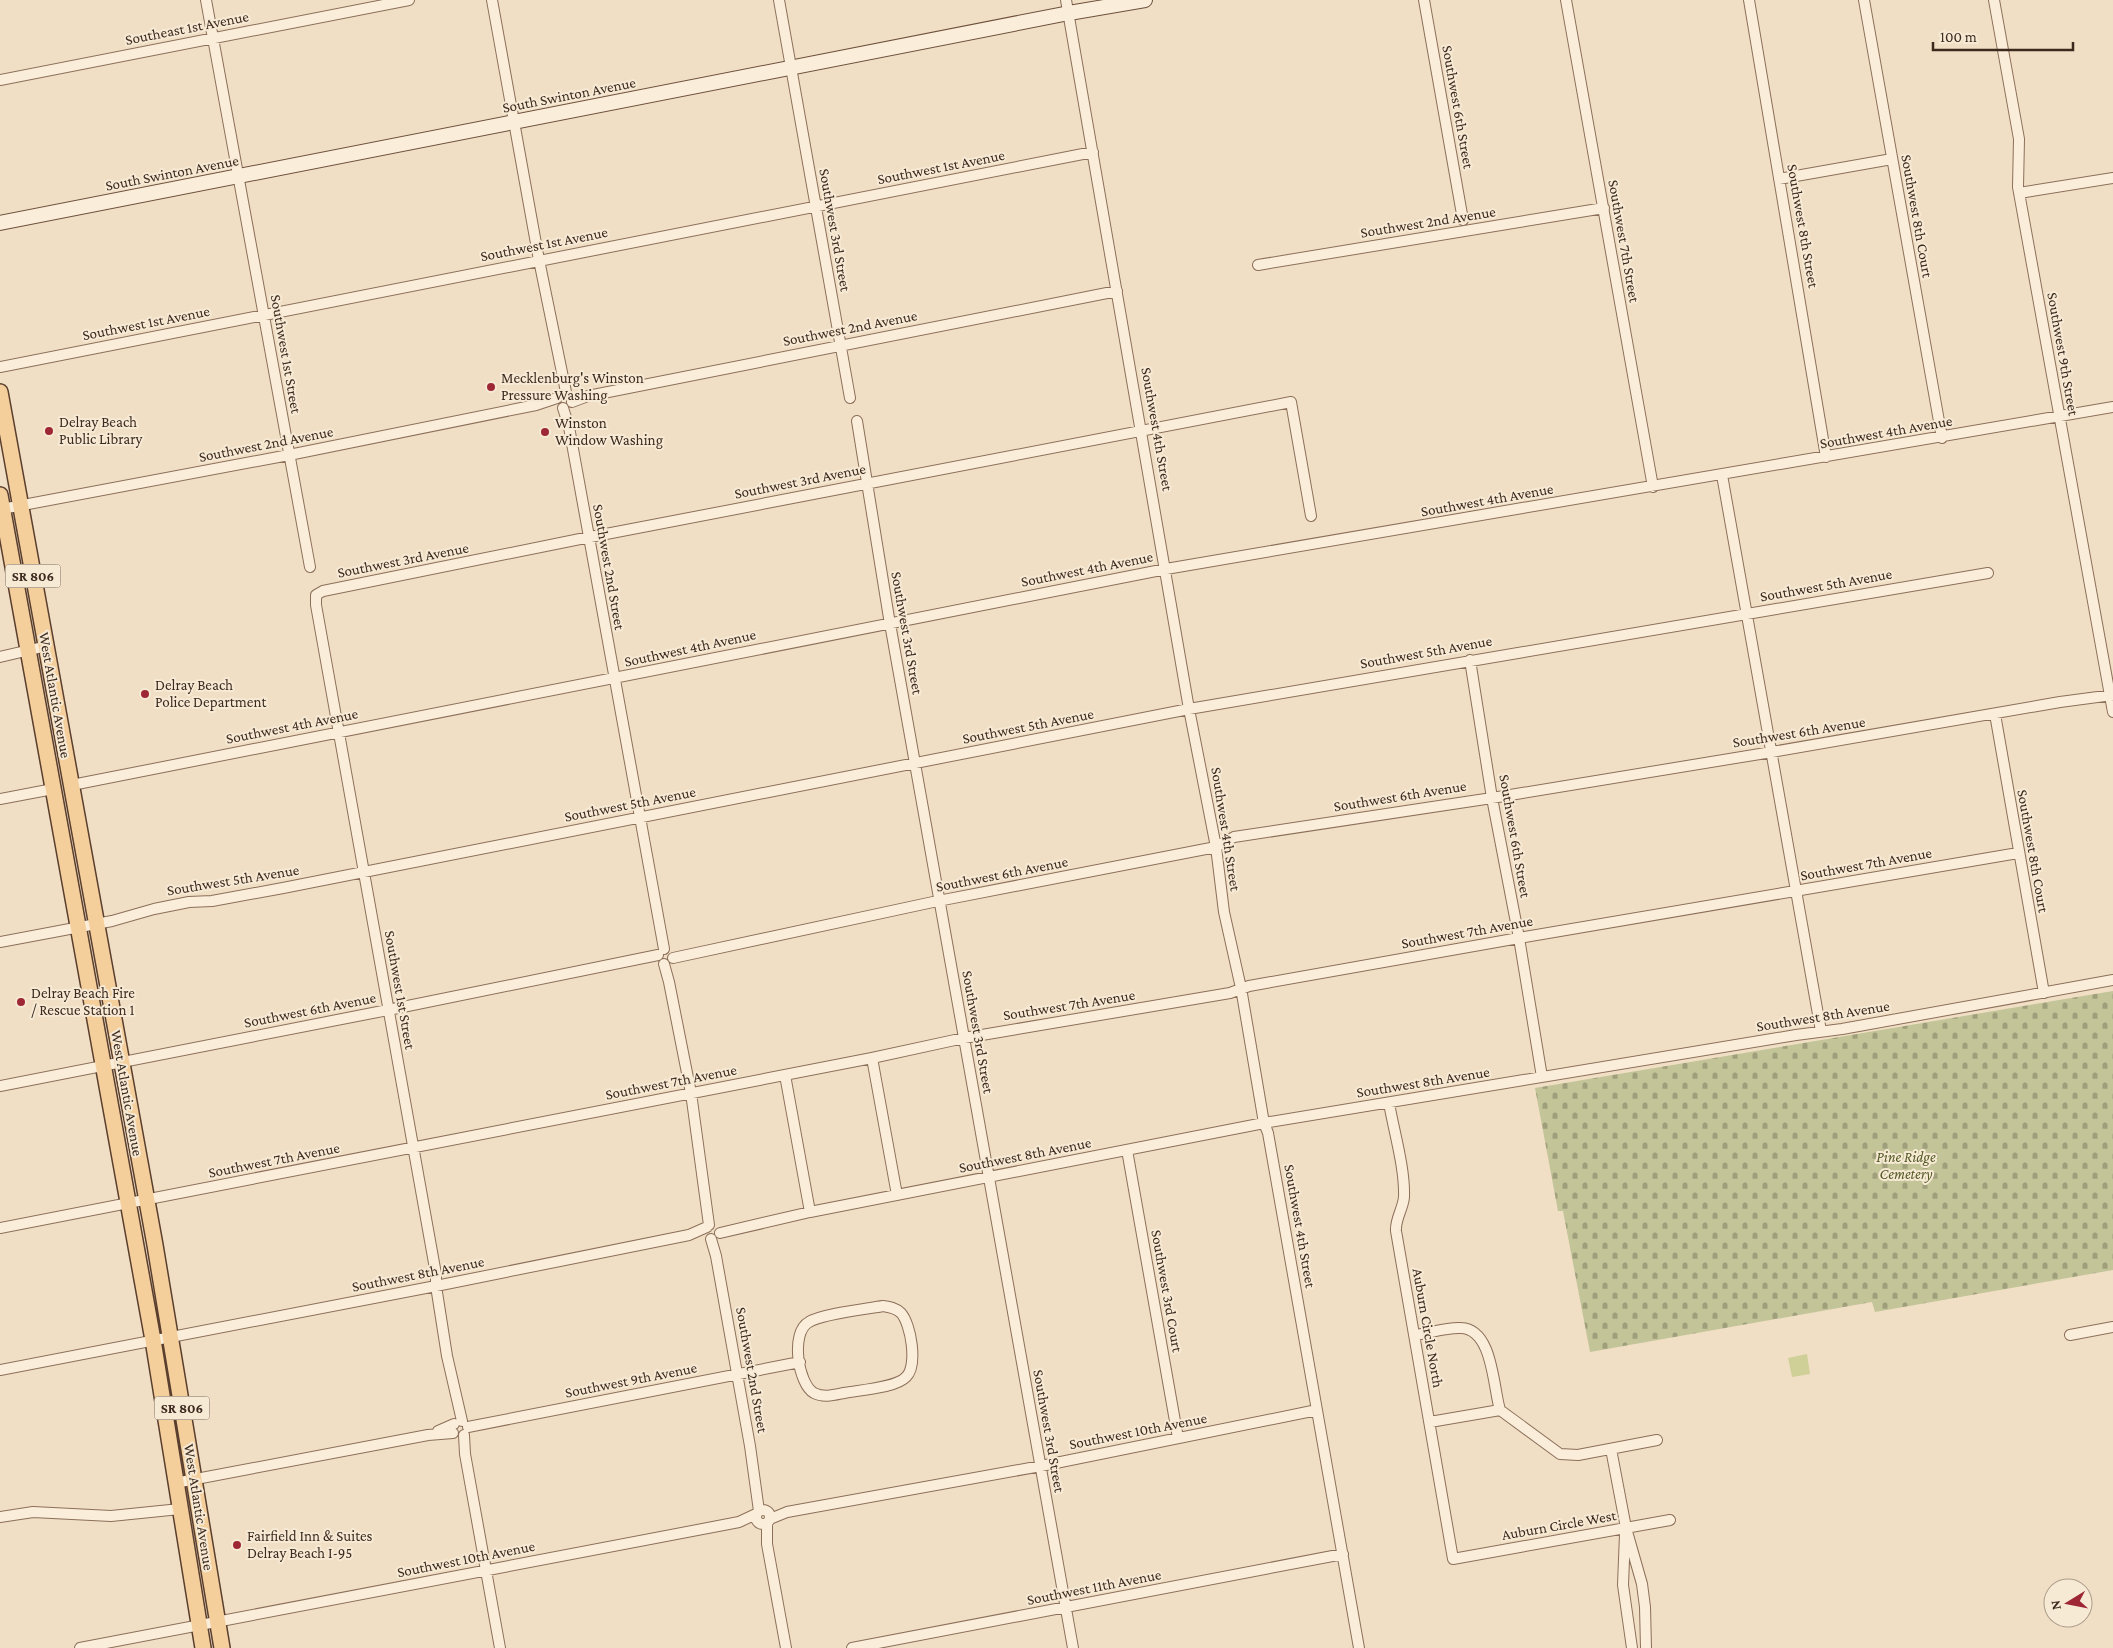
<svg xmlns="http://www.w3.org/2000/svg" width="2113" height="1648" font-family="'Crimson Pro',serif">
<defs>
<pattern id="cemetery-stones" width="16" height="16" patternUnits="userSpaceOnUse" patternTransform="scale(1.25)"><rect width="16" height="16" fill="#c3c498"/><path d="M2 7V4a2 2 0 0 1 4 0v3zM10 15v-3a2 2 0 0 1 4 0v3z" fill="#a09f7b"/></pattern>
</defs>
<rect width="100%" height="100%" fill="#f0dfc5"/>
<path fill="#cfcf98" d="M 1807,1354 L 1810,1374 L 1792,1377 L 1788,1358 Z"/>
<path fill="url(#cemetery-stones)" d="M 2113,991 L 2113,1270 L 1875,1312 L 1872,1302 L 1590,1352 L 1563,1211 L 1558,1211 L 1535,1088 Z"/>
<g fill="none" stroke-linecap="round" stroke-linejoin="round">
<defs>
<path id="street" d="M 206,0 L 310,567
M 492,0 L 539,260 L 566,392
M 779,0 L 850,398
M 1066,0 L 1189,709 L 1216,847 L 1224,912 L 1241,988 L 1264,1123 L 1268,1133 L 1359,1648
M 1424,0 L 1463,220
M 1566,0 L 1653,487
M 1749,0 L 1826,457
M 1864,0 L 1942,438
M 1994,0 L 2019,139 L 2018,187 L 2113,712
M 0,80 L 409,0
M 1779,179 L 1892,159
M 2019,193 L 2113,178
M 1258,265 L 1604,208
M 0,367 L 1093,152
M 572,402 L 588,396 L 1117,291
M 563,408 L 569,427 L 664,949
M 857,421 L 889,618 L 1073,1648
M 1722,475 L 1821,1031
M 2,509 L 289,455 L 536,405 L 557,398
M 0,657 L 47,646
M 1470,660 L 1492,798 L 1519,938 L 1542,1077
M 1995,714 L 2044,993
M 72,785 L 1166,569 L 2113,407
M 0,799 L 53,789
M 0,942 L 112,921 L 154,909 L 189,902 L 212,901 L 283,888 L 1189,709 L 1988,573
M 673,958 L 933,902 L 1216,847 L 1234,837 L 1492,798 L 1772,752 L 2060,702 L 2113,695
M 664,964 L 669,982 L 691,1093 L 709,1225
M 872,1058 L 897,1195
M 785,1075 L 810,1212
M 0,1086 L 388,1010 L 658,955
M 1389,1103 C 1394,1132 1405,1168 1404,1197 C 1403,1209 1395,1219 1396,1231 L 1453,1559 L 1670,1520
M 1127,1150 L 1178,1438
M 0,1228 L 872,1058 L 964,1038 L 1230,993 L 1249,986 L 1519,938 L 2018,853
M 720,1233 L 810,1212 L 1264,1123 L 1796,1035 L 1842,1029 L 2113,980
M 711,1239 L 716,1256 L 750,1446 L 759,1511
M 883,1306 C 890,1307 896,1308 901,1313 C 911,1324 918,1366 906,1377 C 896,1388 859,1390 844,1393 C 834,1395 824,1398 814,1393 C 798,1384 790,1332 809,1322 C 821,1314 866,1309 883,1306 Z
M 1415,1335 C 1430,1333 1447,1327 1461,1328 C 1493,1329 1493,1387 1500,1410 L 1560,1454 L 1578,1455 L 1657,1440
M 2070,1335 L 2113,1327
M 0,1370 L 436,1286 L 689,1235 L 707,1227
M 462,1421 L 447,1356 L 436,1286 L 436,1274 L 316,605 L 316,595 L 323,591 L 580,539 L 1291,402 L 1311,516
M 1430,1422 L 1500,1410
M 468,1427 L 800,1362
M 438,1431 L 454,1424
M 464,1435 L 465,1454 L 500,1648
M 1611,1449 L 1626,1528 L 1642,1584 L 1645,1607 L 1646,1648
M 175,1483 L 428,1435 L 453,1433
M756 1517a7 7 0 1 1 14 0a7 7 0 1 1-14 0Z
M 0,1517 L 33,1512 L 111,1516 L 180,1509
M 770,1519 L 787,1512 L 1041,1466 L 1317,1410
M 767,1524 L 767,1544 L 786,1648
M 1625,1534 L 1623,1585 L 1632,1648
M 80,1648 L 739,1522 L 756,1514
M 852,1648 L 1343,1554"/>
<path id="secondary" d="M 0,223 L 1069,13 L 1145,0"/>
<path id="primary" d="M 0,392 L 155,1245 L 222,1648
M 0,495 L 153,1340 L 203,1648"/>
</defs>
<use href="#street" stroke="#8c6f5a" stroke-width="12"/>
<use href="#secondary" stroke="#6e503d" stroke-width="16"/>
<use href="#primary" stroke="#5a3e2e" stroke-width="18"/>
<use href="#street" stroke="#faedd9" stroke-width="10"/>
<use href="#secondary" stroke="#faedd9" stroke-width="14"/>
<use href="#primary" stroke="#f4cf9c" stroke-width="15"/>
</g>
<g fill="#9e2735" stroke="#f7ead5" stroke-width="2">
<circle cx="491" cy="387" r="5"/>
<circle cx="49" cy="431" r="5"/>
<circle cx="545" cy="432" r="5"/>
<circle cx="145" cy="694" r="5"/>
<circle cx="21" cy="1002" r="5"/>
<circle cx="237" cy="1545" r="5"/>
</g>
<g text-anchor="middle" stroke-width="4" stroke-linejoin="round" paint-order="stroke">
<g fill="#f7ead5" stroke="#746456" stroke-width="1">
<rect x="5.5" y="564.5" width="55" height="23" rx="4"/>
<rect x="154.5" y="1396.5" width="55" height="23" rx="4"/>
</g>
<g font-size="14" font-weight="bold" fill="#3c2a1f">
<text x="33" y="581">SR 806</text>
<text x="182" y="1413">SR 806</text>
</g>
<g font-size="15" fill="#3c2a1f" stroke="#f7ead5">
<text transform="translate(187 28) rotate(-11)" y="5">Southeast 1st Avenue</text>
<text transform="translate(569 95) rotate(-11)" y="5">South Swinton Avenue</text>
<text transform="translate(1458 107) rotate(80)" y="5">Southwest 6th Street</text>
<text transform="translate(941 167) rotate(-11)" y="5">Southwest 1st Avenue</text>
<text transform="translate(172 173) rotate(-11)" y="5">South Swinton Avenue</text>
<text transform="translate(1917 216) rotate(80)" y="5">Southwest 8th Court</text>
<text transform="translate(1428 222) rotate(-9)" y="5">Southwest 2nd Avenue</text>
<text transform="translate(1803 226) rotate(80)" y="5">Southwest 8th Street</text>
<text transform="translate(835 230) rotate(80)" y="5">Southwest 3rd Street</text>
<text transform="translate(1624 241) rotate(80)" y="5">Southwest 7th Street</text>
<text transform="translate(544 244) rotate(-11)" y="5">Southwest 1st Avenue</text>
<text transform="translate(146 323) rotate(-11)" y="5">Southwest 1st Avenue</text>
<text transform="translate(850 328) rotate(-11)" y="5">Southwest 2nd Avenue</text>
<text transform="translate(286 354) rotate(80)" y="5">Southwest 1st Street</text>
<text transform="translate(2063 354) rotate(80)" y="5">Southwest 9th Street</text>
<text transform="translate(1157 429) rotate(80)" y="5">Southwest 4th Street</text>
<text transform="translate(1886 432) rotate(-10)" y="5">Southwest 4th Avenue</text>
<text transform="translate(266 444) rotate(-11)" y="5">Southwest 2nd Avenue</text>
<text transform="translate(800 481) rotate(-11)" y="5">Southwest 3rd Avenue</text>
<text transform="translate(1487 500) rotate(-10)" y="5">Southwest 4th Avenue</text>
<text transform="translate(403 560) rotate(-11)" y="5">Southwest 3rd Avenue</text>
<text transform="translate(609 567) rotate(80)" y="5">Southwest 2nd Street</text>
<text transform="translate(1087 569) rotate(-11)" y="5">Southwest 4th Avenue</text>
<text transform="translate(1826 585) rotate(-10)" y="5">Southwest 5th Avenue</text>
<text transform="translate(907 633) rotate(80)" y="5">Southwest 3rd Street</text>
<text transform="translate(690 648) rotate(-12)" y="5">Southwest 4th Avenue</text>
<text transform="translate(1426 652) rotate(-10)" y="5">Southwest 5th Avenue</text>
<text transform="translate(55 695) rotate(80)" y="5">West Atlantic Avenue</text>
<text transform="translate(292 726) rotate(-11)" y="5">Southwest 4th Avenue</text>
<text transform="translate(1028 726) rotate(-11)" y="5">Southwest 5th Avenue</text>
<text transform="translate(1799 732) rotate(-9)" y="5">Southwest 6th Avenue</text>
<text transform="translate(1400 796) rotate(-9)" y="5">Southwest 6th Avenue</text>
<text transform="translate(630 804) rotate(-11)" y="5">Southwest 5th Avenue</text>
<text transform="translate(1226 829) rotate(81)" y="5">Southwest 4th Street</text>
<text transform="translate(1515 836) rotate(80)" y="5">Southwest 6th Street</text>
<text transform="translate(2033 851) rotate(80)" y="5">Southwest 8th Court</text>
<text transform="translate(1866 864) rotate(-10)" y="5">Southwest 7th Avenue</text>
<text transform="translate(1002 874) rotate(-11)" y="5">Southwest 6th Avenue</text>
<text transform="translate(233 880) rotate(-9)" y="5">Southwest 5th Avenue</text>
<text transform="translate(1467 932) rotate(-10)" y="5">Southwest 7th Avenue</text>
<text transform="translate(400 990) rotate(80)" y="5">Southwest 1st Street</text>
<text transform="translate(1069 1005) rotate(-9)" y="5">Southwest 7th Avenue</text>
<text transform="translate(310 1010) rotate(-11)" y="5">Southwest 6th Avenue</text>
<text transform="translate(1823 1016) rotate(-9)" y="5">Southwest 8th Avenue</text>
<text transform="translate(978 1032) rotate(80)" y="5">Southwest 3rd Street</text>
<text transform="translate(671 1082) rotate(-11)" y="5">Southwest 7th Avenue</text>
<text transform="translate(1423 1082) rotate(-9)" y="5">Southwest 8th Avenue</text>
<text transform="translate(127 1093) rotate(80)" y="5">West Atlantic Avenue</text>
<text transform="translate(1025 1155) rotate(-11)" y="5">Southwest 8th Avenue</text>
<text transform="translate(274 1160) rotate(-11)" y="5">Southwest 7th Avenue</text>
<text transform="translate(1300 1226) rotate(80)" y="5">Southwest 4th Street</text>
<text transform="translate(418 1274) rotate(-11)" y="5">Southwest 8th Avenue</text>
<text transform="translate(1167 1291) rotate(80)" y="5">Southwest 3rd Court</text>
<text transform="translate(1428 1328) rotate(80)" y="5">Auburn Circle North</text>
<text transform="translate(752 1370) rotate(80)" y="5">Southwest 2nd Street</text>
<text transform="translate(631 1380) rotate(-11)" y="5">Southwest 9th Avenue</text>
<text transform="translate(1049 1431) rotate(80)" y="5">Southwest 3rd Street</text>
<text transform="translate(1138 1431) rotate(-11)" y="5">Southwest 10th Avenue</text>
<text transform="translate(199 1507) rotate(81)" y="5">West Atlantic Avenue</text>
<text transform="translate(1559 1525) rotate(-10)" y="5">Auburn Circle West</text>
<text transform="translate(466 1559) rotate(-11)" y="5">Southwest 10th Avenue</text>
<text transform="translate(1094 1587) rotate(-11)" y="5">Southwest 11th Avenue</text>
</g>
<g font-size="15" fill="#3c2a1f" stroke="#f7ead5" text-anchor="start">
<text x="501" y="383">Mecklenburg's Winston<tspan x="501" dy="17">Pressure Washing</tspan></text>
<text x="59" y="427">Delray Beach<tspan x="59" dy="17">Public Library</tspan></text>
<text x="555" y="428">Winston<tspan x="555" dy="17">Window Washing</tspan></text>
<text x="155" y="690">Delray Beach<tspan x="155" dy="17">Police Department</tspan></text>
<text x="31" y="998">Delray Beach Fire<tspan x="31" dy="17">/ Rescue Station 1</tspan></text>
<text x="247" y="1541">Fairfield Inn &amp; Suites<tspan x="247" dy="17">Delray Beach I-95</tspan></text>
</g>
<g font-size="15" font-style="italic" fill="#525924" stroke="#f7ead5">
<text x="1906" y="1162">Pine Ridge<tspan x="1906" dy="17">Cemetery</tspan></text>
</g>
</g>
<g transform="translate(2068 1603) rotate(260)"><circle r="24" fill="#f7ead5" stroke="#ac9d8c"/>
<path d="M0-4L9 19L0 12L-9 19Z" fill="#9e2735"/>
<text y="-8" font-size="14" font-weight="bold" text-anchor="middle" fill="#3c2a1f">N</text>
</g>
<path d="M1933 42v8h140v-8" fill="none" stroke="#3c2a1f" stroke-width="2.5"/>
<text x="1940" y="42" font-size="15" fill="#3c2a1f" stroke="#f7ead5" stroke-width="4" paint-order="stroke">100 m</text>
</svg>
